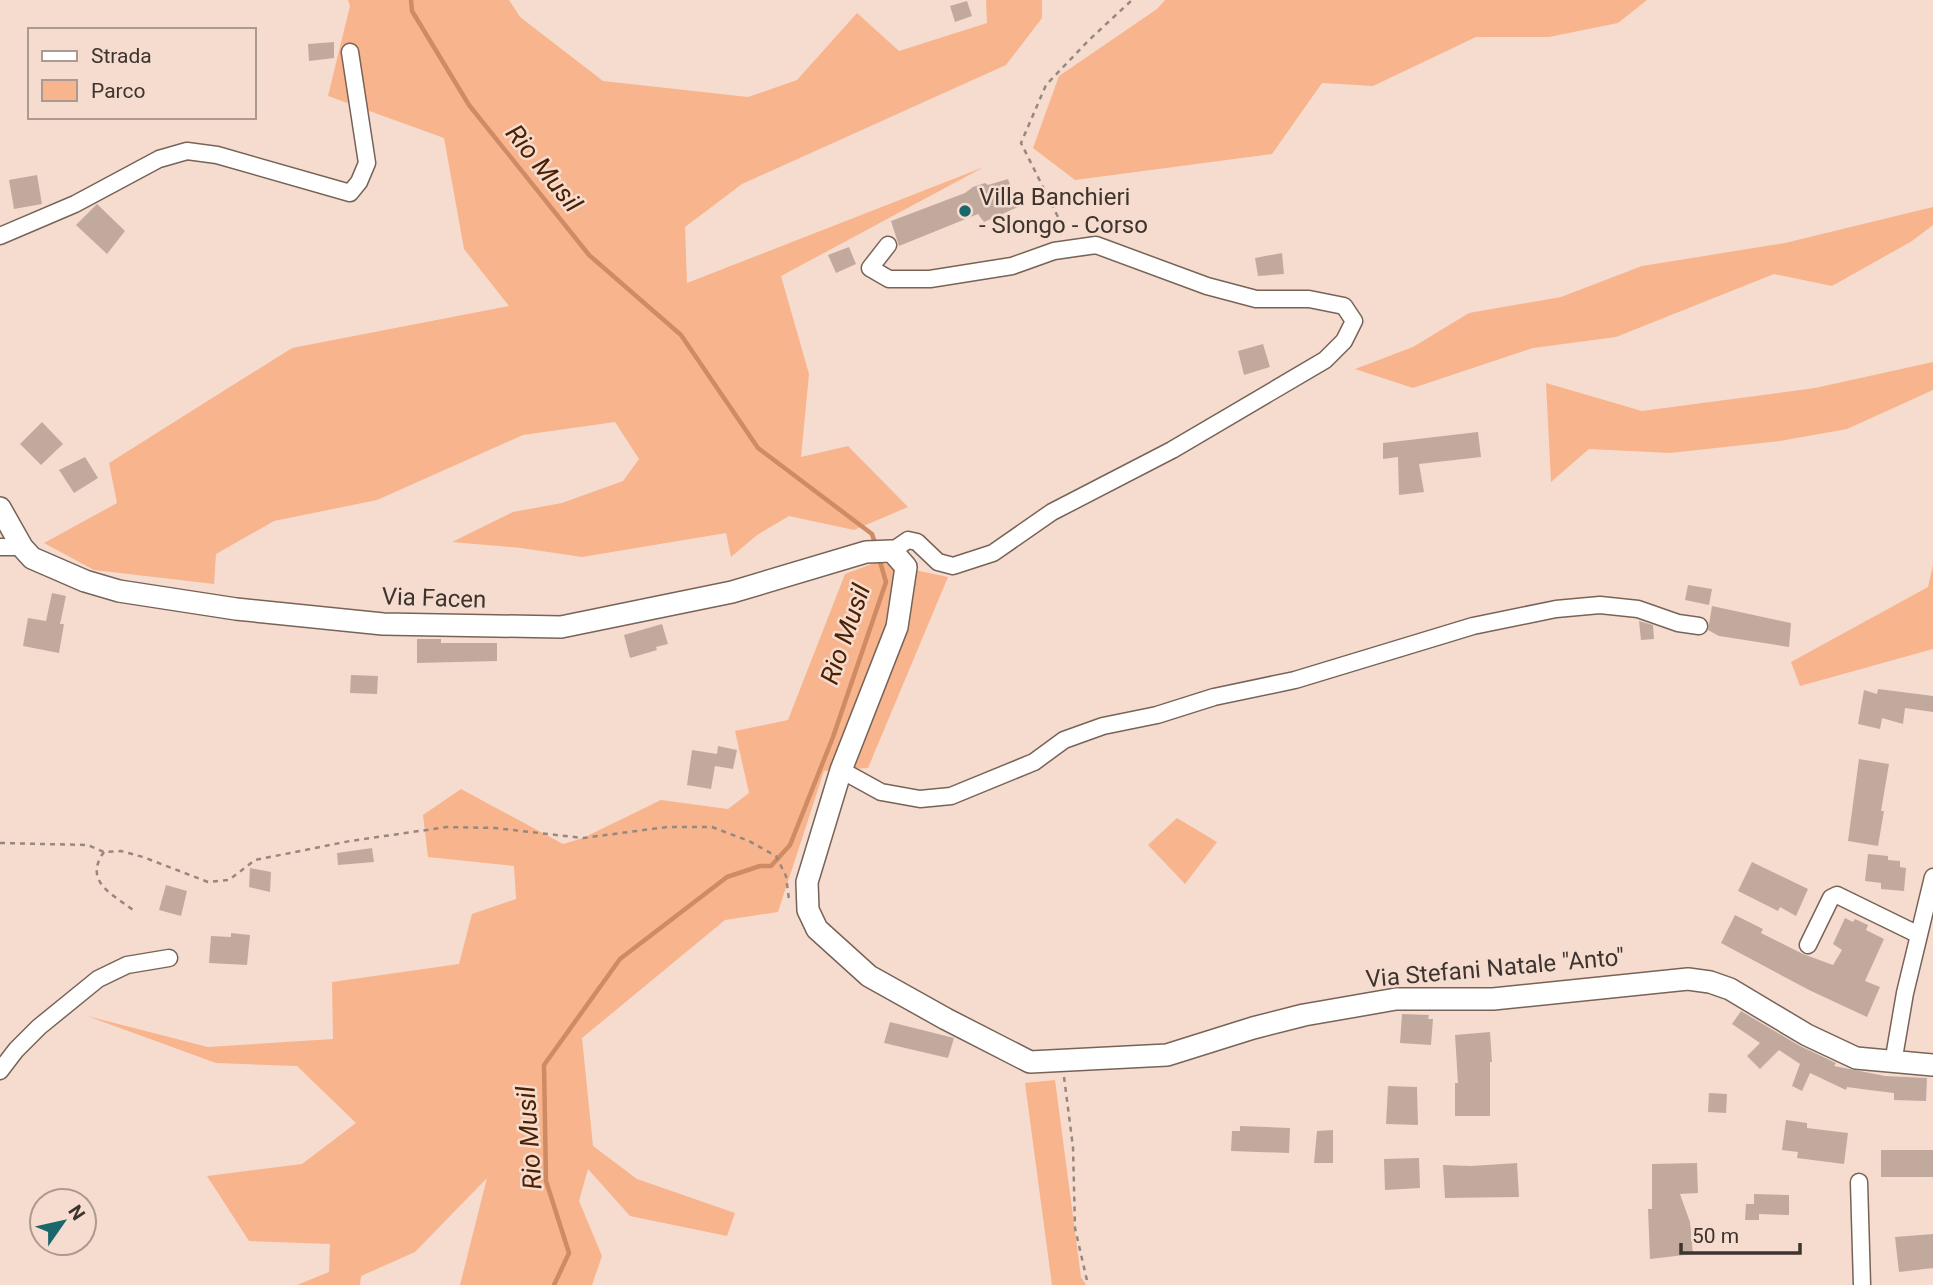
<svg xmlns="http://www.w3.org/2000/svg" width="1933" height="1285" font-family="Roboto,sans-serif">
<rect width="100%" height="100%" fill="#f5dccf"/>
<path fill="#f8b48d" d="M 348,0 L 509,0 L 520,17 L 603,81 L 748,97 L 797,80 L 857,13 L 899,51 L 987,23 L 986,0 L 1042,0 L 1042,18 L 1006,65 L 742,184 L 685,227 L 687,283 L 984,167 L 781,276 L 809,374 L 801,457 L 848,446 L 908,507 L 854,530 L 789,516 L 757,535 L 731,557 L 726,533 L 582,557 L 521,548 L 452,542 L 513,512 L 562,503 L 623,481 L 639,459 L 615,422 L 523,435 L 377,500 L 274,521 L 216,554 L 214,584 L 94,570 L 44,543 L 117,503 L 109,463 L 292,348 L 509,306 L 464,249 L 444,138 L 328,96 L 350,6 Z
M 1165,0 L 1647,0 L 1618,23 L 1549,37 L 1476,37 L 1373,86 L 1322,83 L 1272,154 L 1075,180 L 1033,148 L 1059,76 L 1157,9 Z
M 1933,207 L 1933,225 L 1912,241 L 1832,286 L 1774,274 L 1616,337 L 1533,348 L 1413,388 L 1355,369 L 1413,347 L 1469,313 L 1561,297 L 1642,266 L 1785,243 Z
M 1933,362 L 1933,390 L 1847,429 L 1780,441 L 1670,453 L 1589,449 L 1551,482 L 1546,383 L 1642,411 L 1815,388 Z
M 877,562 L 948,577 L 868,768 L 824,771 L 778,912 L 725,920 L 582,1038 L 593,1146 L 637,1179 L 735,1213 L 727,1236 L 630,1216 L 588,1169 L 579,1201 L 602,1256 L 592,1285 L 460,1285 L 487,1178 L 415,1252 L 361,1276 L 360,1285 L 297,1285 L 329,1272 L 330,1244 L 249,1241 L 207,1176 L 302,1164 L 356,1123 L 297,1066 L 216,1063 L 87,1016 L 208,1047 L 333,1039 L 332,982 L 459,964 L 472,914 L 516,899 L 514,866 L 428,857 L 423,815 L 461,789 L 563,844 L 583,838 L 661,800 L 728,809 L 749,793 L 735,731 L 788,720 L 845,574 Z
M 1933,565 L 1933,649 L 1800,686 L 1791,662 L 1928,587 Z
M 1177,818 L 1217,842 L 1185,884 L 1148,845 Z
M 1055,1080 L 1081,1277 L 1086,1285 L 1052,1285 L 1025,1083 Z"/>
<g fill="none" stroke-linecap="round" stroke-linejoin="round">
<path stroke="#cf8b63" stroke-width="4.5" d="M 411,0 L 412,11 L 469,105 L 589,255 L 681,335 L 758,448 L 872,534 L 876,546
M 554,1285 L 569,1253 L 546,1181 L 544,1065 L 620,959 L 727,877 L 760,866 L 771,866 L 790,845 L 833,737 L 886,582 L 879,558"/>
</g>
<path fill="#c1aa9d" d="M 967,1 L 972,16 L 955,22 L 950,6 Z
M 334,42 L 334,58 L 309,61 L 308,44 Z
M 37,175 L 42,204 L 14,209 L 9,180 Z
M 1008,179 L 1018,207 L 984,222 L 978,214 L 899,246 L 891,221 L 965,193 L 973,187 L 985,183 L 988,185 Z
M 97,204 L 125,231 L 107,254 L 76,225 Z
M 849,247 L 856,264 L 836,273 L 828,255 Z
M 1282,253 L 1284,274 L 1258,276 L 1255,258 Z
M 1263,344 L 1270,367 L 1244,375 L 1238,351 Z
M 42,422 L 63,444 L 41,465 L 20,444 Z
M 1478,432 L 1481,457 L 1419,464 L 1424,492 L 1399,495 L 1398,457 L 1383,459 L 1383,443 Z
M 85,457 L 98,478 L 74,493 L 59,470 Z
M 1688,585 L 1712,589 L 1709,605 L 1685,600 Z
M 52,593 L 66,596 L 60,624 L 64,624 L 59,653 L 23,646 L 28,618 L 46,621 Z
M 1712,606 L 1791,623 L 1789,647 L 1719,636 L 1708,630 Z
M 1639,621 L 1653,625 L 1654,639 L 1641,640 Z
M 662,624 L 668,644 L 656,647 L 657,650 L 630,658 L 624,635 Z
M 417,639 L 441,639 L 441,643 L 497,643 L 497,661 L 417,663 Z
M 351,675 L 378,676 L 377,694 L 350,693 Z
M 1878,689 L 1933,696 L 1933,712 L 1905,708 L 1903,724 L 1882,718 L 1880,729 L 1858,724 L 1864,690 L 1877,694 Z
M 718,746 L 737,750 L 733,769 L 715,766 L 711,789 L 687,785 L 692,750 L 717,754 Z
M 1859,759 L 1889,764 L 1881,811 L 1884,811 L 1878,846 L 1848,841 Z
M 372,848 L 374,862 L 338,865 L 337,853 Z
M 1868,854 L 1888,856 L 1888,860 L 1900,861 L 1900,867 L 1906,868 L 1904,891 L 1881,889 L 1881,883 L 1865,881 Z
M 1752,862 L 1808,889 L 1796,916 L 1780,907 L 1778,911 L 1738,891 Z
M 250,868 L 271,872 L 270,892 L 249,887 Z
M 166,885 L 187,891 L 181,916 L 159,910 Z
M 1735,915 L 1763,929 L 1761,933 L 1803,954 L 1833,965 L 1842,950 L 1833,944 L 1845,918 L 1853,922 L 1855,919 L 1868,925 L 1866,930 L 1884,939 L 1865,981 L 1880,987 L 1867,1017 L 1809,990 L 1721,943 Z
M 231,933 L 250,935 L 247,965 L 209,963 L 211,936 L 231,937 Z
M 1741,1011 L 1800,1046 L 1836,1063 L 1834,1066 L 1885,1076 L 1927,1078 L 1926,1101 L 1894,1100 L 1894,1093 L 1869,1090 L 1847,1087 L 1846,1090 L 1810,1073 L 1802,1091 L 1792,1086 L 1800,1064 L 1779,1050 L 1760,1069 L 1747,1056 L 1760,1043 L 1732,1024 Z
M 1402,1014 L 1429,1015 L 1428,1019 L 1433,1019 L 1431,1045 L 1400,1043 Z
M 890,1022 L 954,1038 L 948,1058 L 884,1043 Z
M 1490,1032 L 1492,1062 L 1490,1062 L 1490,1116 L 1455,1116 L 1455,1083 L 1458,1083 L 1455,1035 Z
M 1388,1086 L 1417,1087 L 1418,1125 L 1386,1124 Z
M 1709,1093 L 1727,1094 L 1726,1113 L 1708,1112 Z
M 1786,1120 L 1807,1123 L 1807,1128 L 1848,1133 L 1844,1164 L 1797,1158 L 1798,1152 L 1782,1150 Z
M 1240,1126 L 1290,1128 L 1289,1153 L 1231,1151 L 1232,1131 L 1240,1131 Z
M 1333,1130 L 1333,1163 L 1314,1163 L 1317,1131 Z
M 1881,1150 L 1933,1150 L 1933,1177 L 1881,1177 Z
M 1419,1158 L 1420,1188 L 1385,1190 L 1384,1159 Z
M 1517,1163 L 1519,1197 L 1445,1198 L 1443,1165 L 1471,1166 Z
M 1697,1163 L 1698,1193 L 1680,1194 L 1690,1222 L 1693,1254 L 1650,1259 L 1648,1209 L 1652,1209 L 1652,1164 Z
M 1754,1194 L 1789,1195 L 1789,1215 L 1759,1214 L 1759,1220 L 1745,1220 L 1746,1204 L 1754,1204 Z
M 1933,1234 L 1933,1268 L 1899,1272 L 1895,1237 Z"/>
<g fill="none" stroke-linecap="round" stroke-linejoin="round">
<defs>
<path id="minor" d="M 0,236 L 75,204 L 159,159 L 187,151 L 217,155 L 350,193 L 359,182 L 367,163 L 350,52
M 888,245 L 870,268 L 889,279 L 930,279 L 1012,266 L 1054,251 L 1096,245 L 1207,286 L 1256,299 L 1309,299 L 1344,306 L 1354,321 L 1344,341 L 1325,360 L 1172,450 L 1052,512 L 993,553 L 953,566 L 938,562 L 917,542 L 908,540 L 892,551
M 0,547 L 22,547
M 841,770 L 881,792 L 920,799 L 951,796 L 1034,762 L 1064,740 L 1103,726 L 1157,715 L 1214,697 L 1295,680 L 1473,626 L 1556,609 L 1600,605 L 1638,609 L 1678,623 L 1699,626
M 1808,945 L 1831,898 L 1837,895 L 1919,935
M 1893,1063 L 1905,993 L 1933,877
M 0,1071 L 16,1050 L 39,1027 L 98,979 L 127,965 L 169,958
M 1859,1182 L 1862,1285"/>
<path id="tertiary" d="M 0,508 L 22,547 L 32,558 L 85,581 L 119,591 L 236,609 L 383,624 L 561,627 L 732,592 L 866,552 L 892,551 L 906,567 L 897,627 L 841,770 L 807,882 L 808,910 L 817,929 L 869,976 L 946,1019 L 1030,1062 L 1167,1055 L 1253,1028 L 1304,1015 L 1396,999 L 1493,999 L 1688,979 L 1710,982 L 1730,989 L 1807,1035 L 1856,1058 L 1933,1065"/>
</defs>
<use href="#minor" stroke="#786357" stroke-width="19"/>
<use href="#tertiary" stroke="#786357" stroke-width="24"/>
<path stroke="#98877e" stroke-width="2.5" stroke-dasharray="5 5" stroke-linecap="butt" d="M 1060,235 L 1063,227 L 1021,143 L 1046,85 L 1088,41 L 1132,0
M 0,843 L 88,845 L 104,852 L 121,851 L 143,857 L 208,882 L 229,880 L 255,860 L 350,841 L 447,827 L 495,828 L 583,838 L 667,827 L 712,827 L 749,841 L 776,856 L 786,876 L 789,900
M 104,852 C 83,881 112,894 133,910
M 1064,1077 L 1073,1147 L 1075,1228 L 1088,1285"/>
<use href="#minor" stroke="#fff" stroke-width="16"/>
<use href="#tertiary" stroke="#fff" stroke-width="21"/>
</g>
<circle fill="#1a676c" stroke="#f5dccf" stroke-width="2.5" cx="965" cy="211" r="7"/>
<g text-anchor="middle" stroke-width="5" stroke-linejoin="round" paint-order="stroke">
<g font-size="24" fill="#3e342f" stroke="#f5dccf" text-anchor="start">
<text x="979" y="205">Villa Banchieri<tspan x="979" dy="28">- Slongo - Corso</tspan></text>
</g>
<g font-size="24" fill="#3e342f" stroke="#f5dccf">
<text transform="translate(434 598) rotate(2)" y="8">Via Facen</text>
<text transform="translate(1495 968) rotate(-5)" y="8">Via Stefani Natale "Anto"</text>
</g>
<g font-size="26" font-style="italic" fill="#4c2101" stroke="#f5dccf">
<text transform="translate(544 168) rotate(51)" y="9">Rio Musil</text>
<text transform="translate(845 634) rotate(-71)" y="9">Rio Musil</text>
<text transform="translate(529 1138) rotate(-94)" y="9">Rio Musil</text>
</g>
</g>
<rect x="28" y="28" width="228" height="91" fill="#f5dccf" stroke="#ac998f" stroke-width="2"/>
<rect x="42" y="51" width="35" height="10" fill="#ffffff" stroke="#ac998f" stroke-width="2"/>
<text x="91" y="63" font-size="21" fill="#3e342f">Strada</text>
<rect x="42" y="80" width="35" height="21" fill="#f8b48d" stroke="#ac998f" stroke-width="2"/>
<text x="91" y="98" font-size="21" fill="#3e342f">Parco</text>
<g transform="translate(63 1222) rotate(56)"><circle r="33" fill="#f5dccf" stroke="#ac998f" stroke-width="2"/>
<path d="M0-5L12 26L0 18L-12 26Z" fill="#1a676c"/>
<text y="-10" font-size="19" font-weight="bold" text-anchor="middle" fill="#3e342f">N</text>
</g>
<path d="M1681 1243v10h119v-10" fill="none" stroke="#3e342f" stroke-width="3.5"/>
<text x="1692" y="1243" font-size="21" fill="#3e342f" stroke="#f5dccf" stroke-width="5" paint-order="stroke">50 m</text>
</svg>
